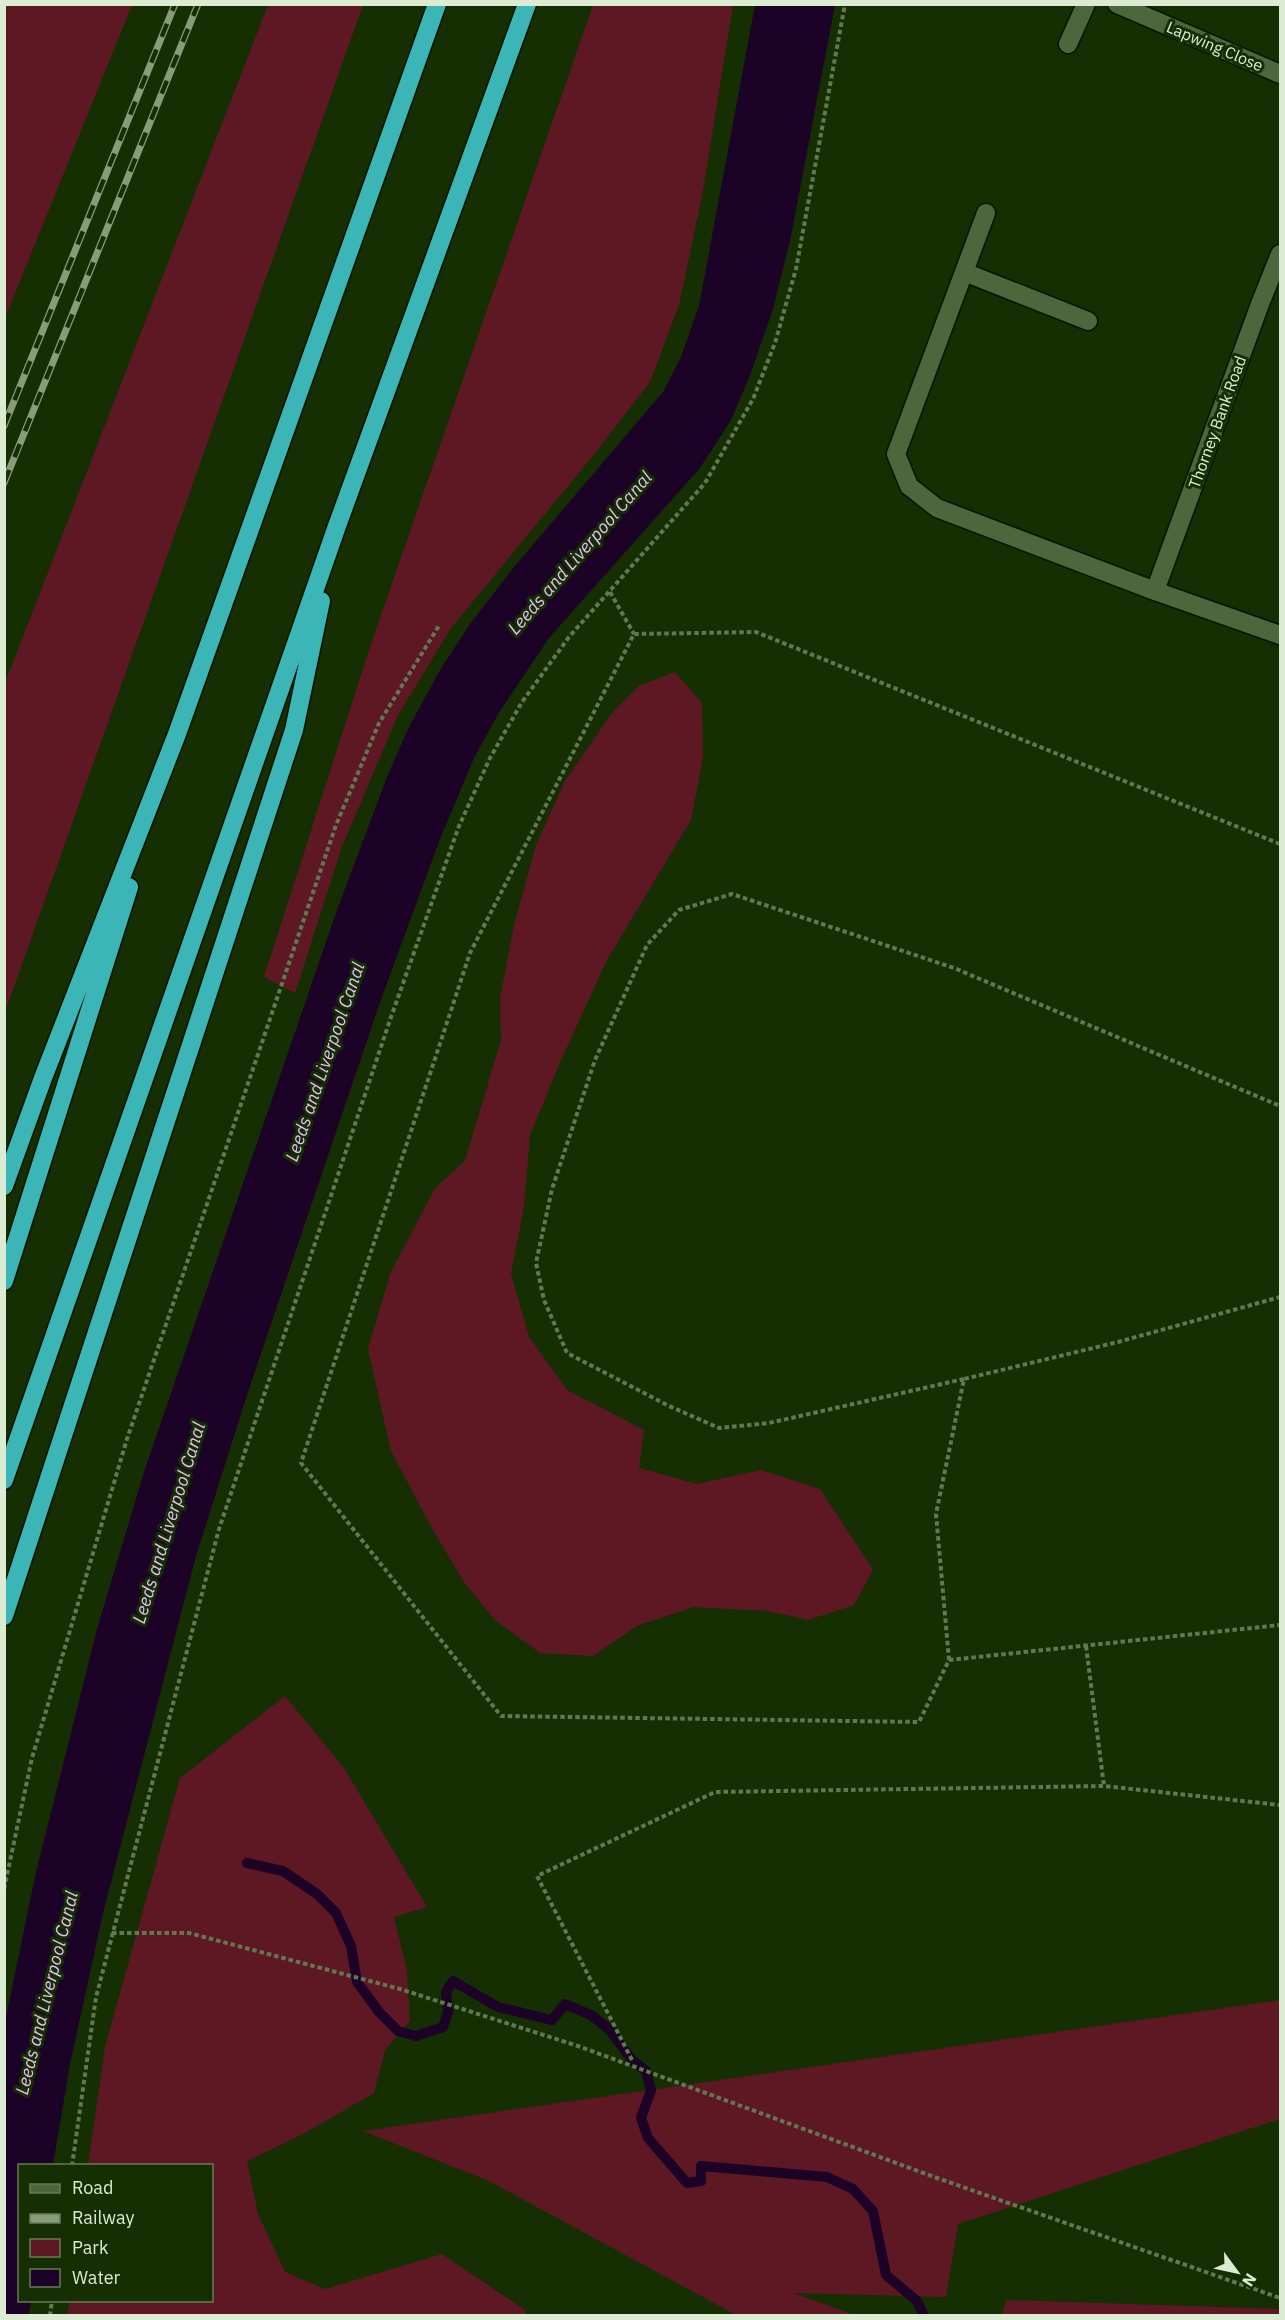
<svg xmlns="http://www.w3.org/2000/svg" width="1285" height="2320" font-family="'IBM Plex Sans',sans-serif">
<rect width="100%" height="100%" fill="#152f03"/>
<path fill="#5d1824" d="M 5,4 L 132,5 L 5,318 L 4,5 Z
M 268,5 L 363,5 L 5,1012 L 5,683 Z
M 593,5 L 733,5 L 703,191 L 679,305 L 650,382 L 596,452 L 451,628 L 398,715 L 342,847 L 295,993 L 264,977 L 371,644 Z
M 675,672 L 702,703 L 703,757 L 691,820 L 607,960 L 561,1060 L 530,1135 L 524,1207 L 511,1274 L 529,1337 L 567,1390 L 644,1430 L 639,1468 L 697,1484 L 761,1470 L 820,1489 L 873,1570 L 854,1605 L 808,1620 L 768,1611 L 694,1607 L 637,1626 L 593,1656 L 540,1653 L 495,1620 L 464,1582 L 434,1532 L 391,1451 L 368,1349 L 390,1274 L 435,1188 L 465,1161 L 501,1040 L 500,998 L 514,925 L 536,845 L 565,781 L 612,713 L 639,686 Z
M 285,1696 L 344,1768 L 427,1907 L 394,1917 L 407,1971 L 410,2021 L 385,2050 L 374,2093 L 303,2134 L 247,2161 L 258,2214 L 285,2272 L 325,2289 L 442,2254 L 525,2310 L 526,2315 L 67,2315 L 70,2301 L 212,2300 L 212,2166 L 88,2165 L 105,2047 L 180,1778 Z
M 1280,2000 L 1280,2119 L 958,2224 L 946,2297 L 794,2293 L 854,2315 L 736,2315 L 489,2181 L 363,2131 Z
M 1006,2300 L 1280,2309 L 1280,2315 L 1002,2315 Z"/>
<path fill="#1c0226" d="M 755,5 L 835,5 L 790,241 L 772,312 L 749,378 L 731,420 L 700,468 L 549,638 L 498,714 L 474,758 L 440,839 L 379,1005 L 248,1392 L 196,1556 L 104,1909 L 70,2064 L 53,2165 L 20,2166 L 20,2300 L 31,2301 L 29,2315 L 5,2315 L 5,2022 L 36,1872 L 97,1629 L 144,1472 L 337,910 L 387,777 L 409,727 L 440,670 L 470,624 L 514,567 L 663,392 L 681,357 L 699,306 Z"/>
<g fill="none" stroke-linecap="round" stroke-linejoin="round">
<path stroke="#1c0226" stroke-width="10" d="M 247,1863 L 283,1871 L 317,1894 L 336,1913 L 351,1946 L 357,1982 L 379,2012 L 398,2031 L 416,2036 L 443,2027 L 448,2012 L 446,1992 L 453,1981 L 498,2007 L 552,2020 L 565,2004 L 591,2015 L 609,2029 L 632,2060 L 646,2071 L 651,2090 L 641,2118 L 648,2138 L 687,2183 L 701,2181 L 701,2166 L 827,2177 L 853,2189 L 873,2211 L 886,2275 L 917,2301 L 924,2316"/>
<defs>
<path id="minor" d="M 1117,4 L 1280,74
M 1068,44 L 1086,4
M 986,213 L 896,454 L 909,486 L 937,508 L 1155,591 L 1280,635
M 964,272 L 1088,321
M 1155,591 L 1260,304 L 1280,254"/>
<path id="highway" d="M 4,1186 L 43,1078 L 177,734 L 437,4
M 4,1281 L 129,887
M 4,1480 L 337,526 L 527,4
M 4,1616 L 294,730 L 321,601"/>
</defs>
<use href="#minor" stroke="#041500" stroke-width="21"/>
<use href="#highway" stroke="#041500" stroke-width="21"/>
<path stroke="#617853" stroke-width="4" stroke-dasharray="4.5 3" stroke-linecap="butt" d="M 610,592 L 634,634
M 1280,844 L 756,632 L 634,634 L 470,953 L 301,1463 L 501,1716 L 919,1722 L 949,1660 L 936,1514 L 964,1379 L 1118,1342 L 1280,1297
M 964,1379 L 769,1423 L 719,1428 L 669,1406 L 567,1353 L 544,1300 L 536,1263 L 552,1189 L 595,1060 L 647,945 L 679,910 L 732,894 L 954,968 L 1280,1106
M 1086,1646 L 1104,1786
M 949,1660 L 1280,1625
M 4,1889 L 32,1758 L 127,1439 L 336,825 L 379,723 L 440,624
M 112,1933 L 189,1933 L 400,1989 L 578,2046 L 937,2178 L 1280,2298
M 632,2060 L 537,1876 L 715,1792 L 1104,1786 L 1280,1805
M 72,2166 L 96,1997 L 219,1529 L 390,1020 L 459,826 L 490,758 L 522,702 L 569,637 L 705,483 L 753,399 L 775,343 L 796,269 L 845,4
M 50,2316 L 52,2300"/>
<use href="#minor" stroke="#4b673b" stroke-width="18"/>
<use href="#highway" stroke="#3bb5b5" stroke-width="18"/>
<defs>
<path id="rail" d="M 4,426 L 175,4
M 4,483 L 198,4"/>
</defs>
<use href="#rail" stroke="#879c7b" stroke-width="7"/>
<use href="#rail" stroke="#152f03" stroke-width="4.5" stroke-dasharray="14" stroke-linecap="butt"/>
</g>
<g text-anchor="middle" stroke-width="6" stroke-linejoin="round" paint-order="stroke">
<g font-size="16" fill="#dbecd3" stroke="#152f03">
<text transform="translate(1215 46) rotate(23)" y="6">Lapwing Close</text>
<text transform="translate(1217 422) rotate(-70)" y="6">Thorney Bank Road</text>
</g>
<g font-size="18" font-style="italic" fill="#e9bffd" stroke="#152f03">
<text transform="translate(580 553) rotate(-49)" y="6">Leeds and Liverpool Canal</text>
<text transform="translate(325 1062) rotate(-71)" y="6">Leeds and Liverpool Canal</text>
<text transform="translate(169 1523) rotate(-73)" y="6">Leeds and Liverpool Canal</text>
<text transform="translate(47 1993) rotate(-76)" y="6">Leeds and Liverpool Canal</text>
</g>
</g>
<rect width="1285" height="2320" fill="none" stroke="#dbecd3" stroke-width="12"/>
<rect x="18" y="2164" width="195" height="138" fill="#152f03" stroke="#647b56" stroke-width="1.5"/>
<rect x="30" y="2184" width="30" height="9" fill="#4b673b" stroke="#647b56" stroke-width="1.5"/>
<text x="72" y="2194" font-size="18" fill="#dbecd3">Road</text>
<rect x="30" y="2214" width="30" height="9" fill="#879c7b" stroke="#647b56" stroke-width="1.5"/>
<text x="72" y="2224" font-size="18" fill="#dbecd3">Railway</text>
<rect x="30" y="2239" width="30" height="18" fill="#5d1824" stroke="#647b56" stroke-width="1.5"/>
<text x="72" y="2254" font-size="18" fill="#dbecd3">Park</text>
<rect x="30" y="2269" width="30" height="18" fill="#1c0226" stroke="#647b56" stroke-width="1.5"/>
<text x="72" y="2284" font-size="18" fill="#dbecd3">Water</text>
<g transform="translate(1237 2272) rotate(123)" stroke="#152f03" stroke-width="4.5" paint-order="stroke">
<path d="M0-4.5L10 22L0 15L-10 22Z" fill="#dbecd3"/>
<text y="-9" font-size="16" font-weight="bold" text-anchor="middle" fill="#dbecd3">N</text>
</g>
</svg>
